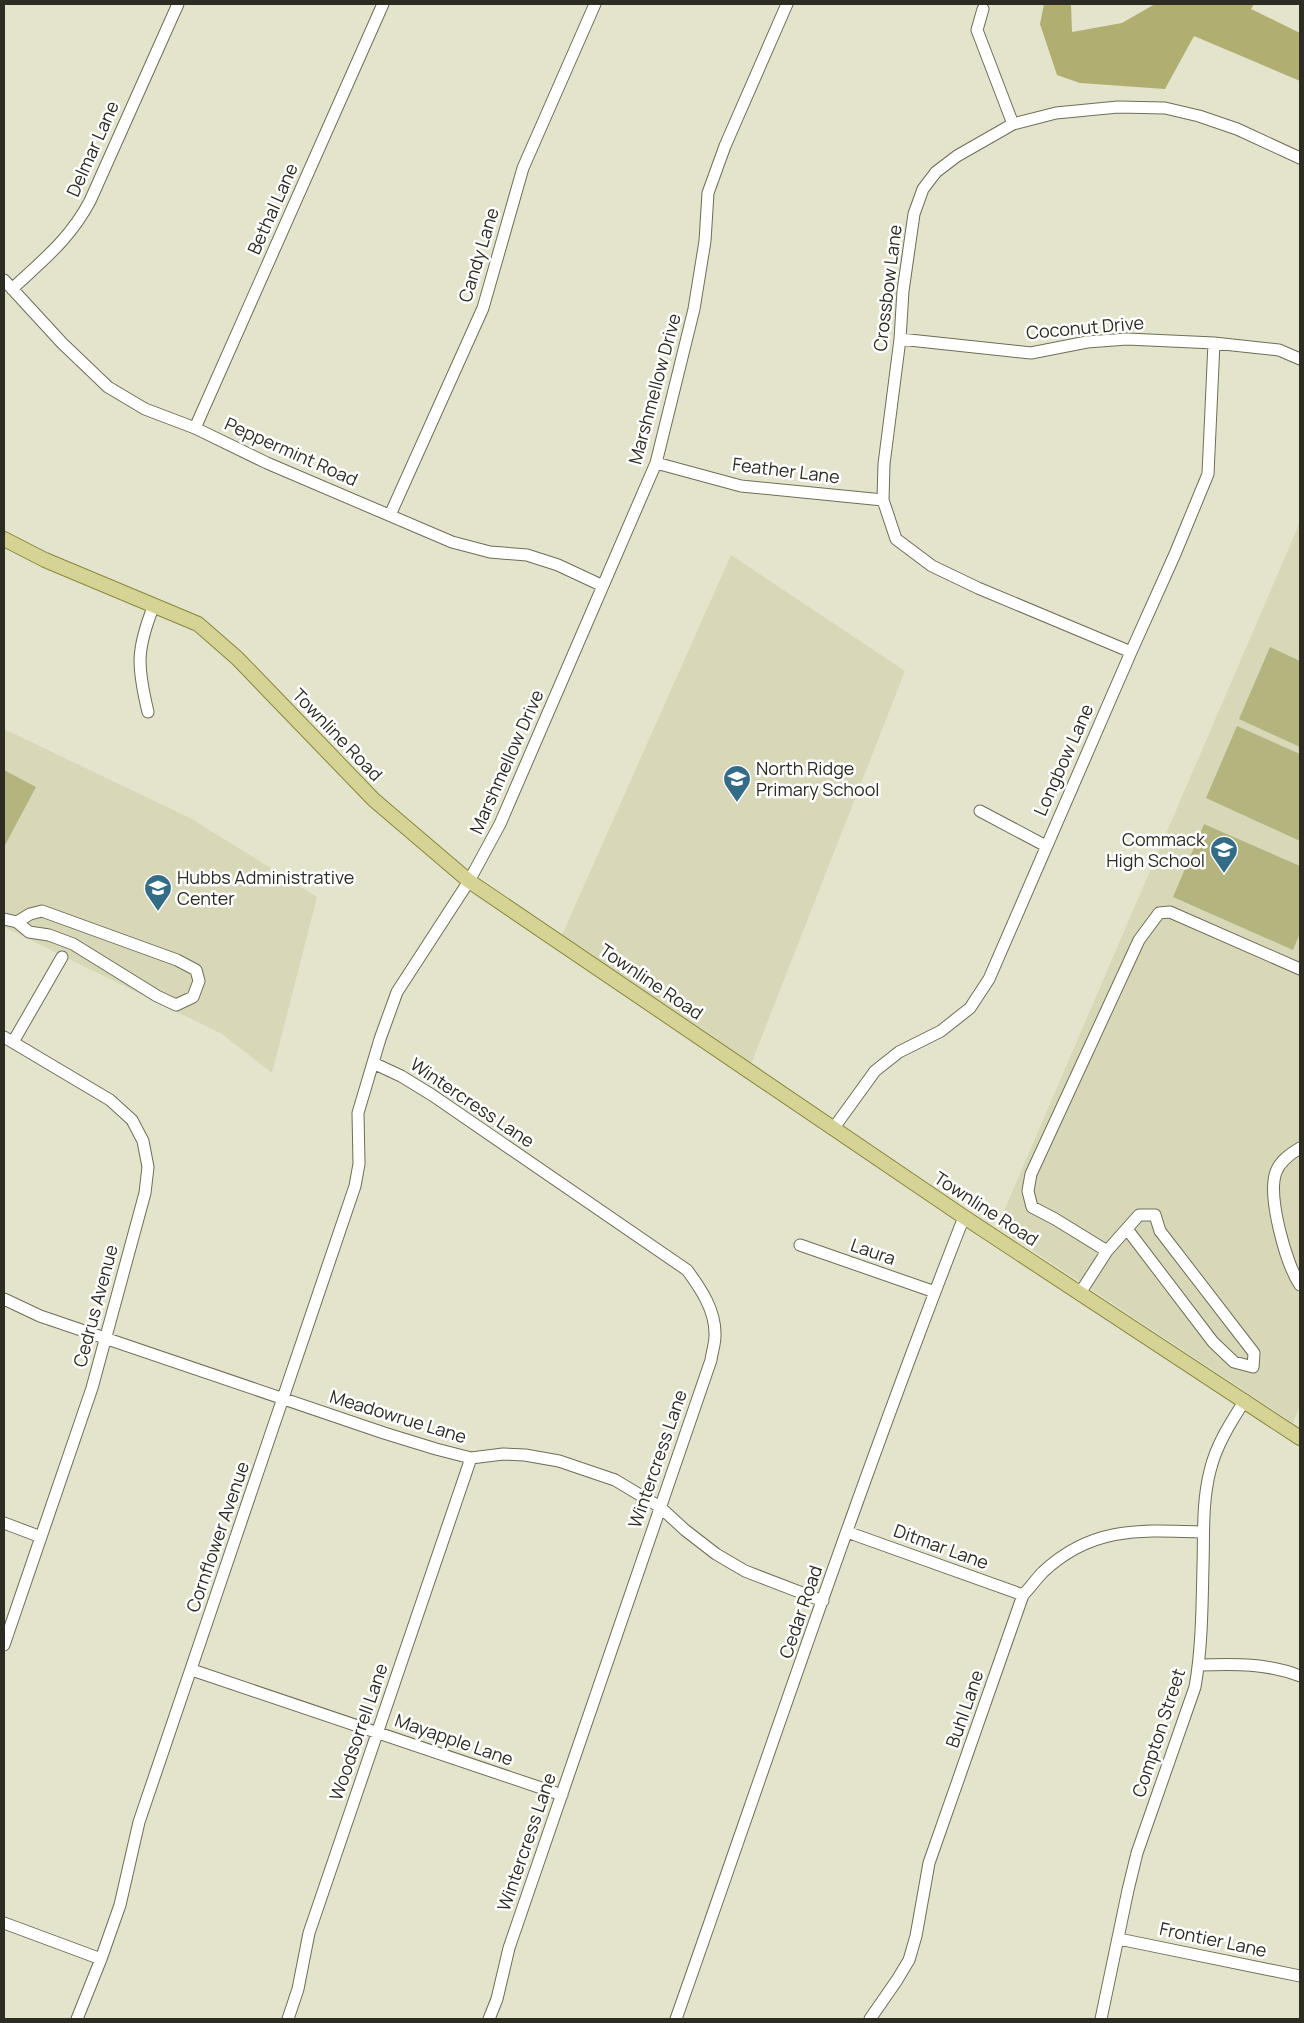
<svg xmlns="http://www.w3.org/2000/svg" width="1304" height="2023" font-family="Manrope,sans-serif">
<rect width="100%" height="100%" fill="#e3e4cb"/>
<path fill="#d8d8b8" d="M 1300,522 L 1300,1406 L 1293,1423 L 997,1227 Z
M 731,555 L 905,671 L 751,1064 L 562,935 Z
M 4,729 L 192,819 L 317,897 L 272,1073 L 222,1034 L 4,927 Z"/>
<path fill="#b4b47f" d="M 1270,647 L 1300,661 L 1300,747 L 1239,719 Z
M 1237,726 L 1300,754 L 1300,841 L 1206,798 Z
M 4,770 L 36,787 L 4,847 Z
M 1204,824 L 1300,866 L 1300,933 L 1293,950 L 1173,897 Z"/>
<path fill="#b0ae70" d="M 1044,4 L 1071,4 L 1072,32 L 1122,23 L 1155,4 L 1254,4 L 1251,9 L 1300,33 L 1300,81 L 1194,36 L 1165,89 L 1080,83 L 1057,75 L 1040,24 Z"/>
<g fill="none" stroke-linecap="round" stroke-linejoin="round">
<defs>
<path id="minor" d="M 983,9 L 977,30 L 1013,124
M 4,280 L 62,343 L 108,387 L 145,409 L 195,428 L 267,463 L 452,542 L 490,552 L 527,555 L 558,565 L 603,586
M 12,289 C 43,260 70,239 90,201 L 178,4
M 900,339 L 1031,353 L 1087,342 L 1127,339 L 1214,343 L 1279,350 L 1300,359
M 195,428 L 383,4
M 656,463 L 741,486 L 883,500
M 390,515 L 483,308 L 523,168 L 595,4
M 1131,652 L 978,588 L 932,566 L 896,539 L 883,500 L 884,464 L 900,339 L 903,291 L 914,214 L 923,189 L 936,172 L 957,156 L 1013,124 L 1056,113 L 1118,107 L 1165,108 L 1199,116 L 1237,129 L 1300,158
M 148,712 C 137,666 136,650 154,605
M 980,811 L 1046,846
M 4,919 L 17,922 L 29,932 L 49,935 L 73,944 L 157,996 L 176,1005 L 193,997 L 199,981 L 196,970 L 177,960 L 42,911 L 30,914 L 17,922
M 4,1037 L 110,1100 L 132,1120 L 143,1141 L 148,1167 L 145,1193 L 92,1388 L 4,1645
M 13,1042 L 62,957
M 373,1063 L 401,1076 L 432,1095 L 687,1270 C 701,1289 716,1311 715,1336 C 715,1344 712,1352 711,1360 L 509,1948 L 497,1999 L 489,2019
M 833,1129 L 875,1071 L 899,1052 L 941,1031 L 970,1008 L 989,979 L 1131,652 L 1175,554 L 1208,474 L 1214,343
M 1300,1148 C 1290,1154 1280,1161 1276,1172 C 1267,1196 1286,1264 1300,1285
M 800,1245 L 935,1292
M 1107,1251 L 1055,1219 L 1032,1207 L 1028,1191 L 1031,1174 L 1139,940 L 1159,913 L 1170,912 L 1300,969
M 1080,1293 L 1107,1251 L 1139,1215 L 1155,1215 L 1160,1231 L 1254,1353 L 1253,1367 L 1234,1362 L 1213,1342 L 1127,1229
M 4,1299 L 40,1316 L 384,1433 L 436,1449 L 471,1458 L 503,1454 L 525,1455 L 559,1461 L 615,1480 L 660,1507 L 685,1530 L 716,1554 L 745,1571 L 823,1601
M 4,1523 L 41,1537
M 847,1532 L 1023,1595
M 1199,1665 C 1235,1664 1267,1663 1300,1676
M 192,1670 L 562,1795
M 4,1923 L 101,1959
M 1119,1939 L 1300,1976
M 77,2019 L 101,1959 L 120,1905 L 139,1822 L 355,1186 L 359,1164 L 358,1113 L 380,1039 L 397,992 L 469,881 L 500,824 L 656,463 L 694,309 L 705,241 L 708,193 L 725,146 L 787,4
M 288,2019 L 298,1989 L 309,1933 L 471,1458
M 676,2019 C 770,1752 860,1482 964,1217
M 870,2019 L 897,1980 L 909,1960 L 916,1936 L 929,1863 L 1023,1595 C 1030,1588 1036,1579 1043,1572 C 1092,1526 1141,1530 1203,1532
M 1101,2019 L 1128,1890 L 1137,1853 L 1195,1687 C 1202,1648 1202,1606 1203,1566 C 1204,1534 1202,1502 1210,1471 C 1216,1445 1231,1422 1245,1400"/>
<path id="major" d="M 4,539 L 45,560 L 198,624 L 237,658 L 374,800 L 469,881 L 964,1217 L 1300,1438"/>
</defs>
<use href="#minor" stroke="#6e6e58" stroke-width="13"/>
<use href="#major" stroke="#89873f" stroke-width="16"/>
<use href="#minor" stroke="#fff" stroke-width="11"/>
<use href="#major" stroke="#d6d495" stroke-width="14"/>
</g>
<defs>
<symbol id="school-pin" viewBox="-11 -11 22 30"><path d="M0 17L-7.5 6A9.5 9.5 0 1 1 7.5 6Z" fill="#336c86" stroke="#fff"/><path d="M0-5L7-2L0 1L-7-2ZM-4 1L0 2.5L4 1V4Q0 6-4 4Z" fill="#fff"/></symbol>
</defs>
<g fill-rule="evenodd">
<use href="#school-pin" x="721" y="763" width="32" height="43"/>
<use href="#school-pin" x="1208" y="834" width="32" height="43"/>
<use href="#school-pin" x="142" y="872" width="32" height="43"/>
</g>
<g text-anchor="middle" stroke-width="5" stroke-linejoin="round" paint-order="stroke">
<g font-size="18" fill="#2c2c23" stroke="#fff">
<text transform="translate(93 149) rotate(-66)" y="6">Delmar Lane</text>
<text transform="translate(273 209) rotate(-66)" y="6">Bethal Lane</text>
<text transform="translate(479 255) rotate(-73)" y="6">Candy Lane</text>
<text transform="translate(888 288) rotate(-83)" y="6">Crossbow Lane</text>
<text transform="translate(1085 328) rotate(-5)" y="6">Coconut Drive</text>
<text transform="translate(655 389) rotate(-75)" y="6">Marshmellow Drive</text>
<text transform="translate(291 452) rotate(24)" y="6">Peppermint Road</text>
<text transform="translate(786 471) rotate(7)" y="6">Feather Lane</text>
<text transform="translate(337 735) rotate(46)" y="6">Townline Road</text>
<text transform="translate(1064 760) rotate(-66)" y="6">Longbow Lane</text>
<text transform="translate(507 762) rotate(-66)" y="6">Marshmellow Drive</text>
<text transform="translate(651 982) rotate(34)" y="6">Townline Road</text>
<text transform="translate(472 1103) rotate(34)" y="6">Wintercress Lane</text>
<text transform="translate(986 1209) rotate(33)" y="6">Townline Road</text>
<text transform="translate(873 1252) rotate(19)" y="6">Laura</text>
<text transform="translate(96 1306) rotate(-75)" y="6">Cedrus Avenue</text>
<text transform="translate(398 1417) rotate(17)" y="6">Meadowrue Lane</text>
<text transform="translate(658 1459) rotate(-71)" y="6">Wintercress Lane</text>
<text transform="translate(218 1537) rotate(-71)" y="6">Cornflower Avenue</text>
<text transform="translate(941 1547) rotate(20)" y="6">Ditmar Lane</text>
<text transform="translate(801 1612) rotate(-71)" y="6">Cedar Road</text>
<text transform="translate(965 1709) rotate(-71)" y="6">Buhl Lane</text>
<text transform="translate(359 1732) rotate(-71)" y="6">Woodsorrell Lane</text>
<text transform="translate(1159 1733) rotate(-72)" y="6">Compton Street</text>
<text transform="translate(454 1740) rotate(19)" y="6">Mayapple Lane</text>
<text transform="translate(527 1842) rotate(-71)" y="6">Wintercress Lane</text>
<text transform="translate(1213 1940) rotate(12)" y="6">Frontier Lane</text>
</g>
<g font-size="18" fill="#2c2c23" stroke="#fff" text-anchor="start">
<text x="756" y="775">North Ridge<tspan x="756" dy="21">Primary School</tspan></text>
<text x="1205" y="846" text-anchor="end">Commack<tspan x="1205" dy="21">High School</tspan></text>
<text x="177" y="884">Hubbs Administrative<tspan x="177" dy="21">Center</tspan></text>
</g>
</g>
<rect width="1304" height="2023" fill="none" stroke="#2c2c23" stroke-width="10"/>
</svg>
